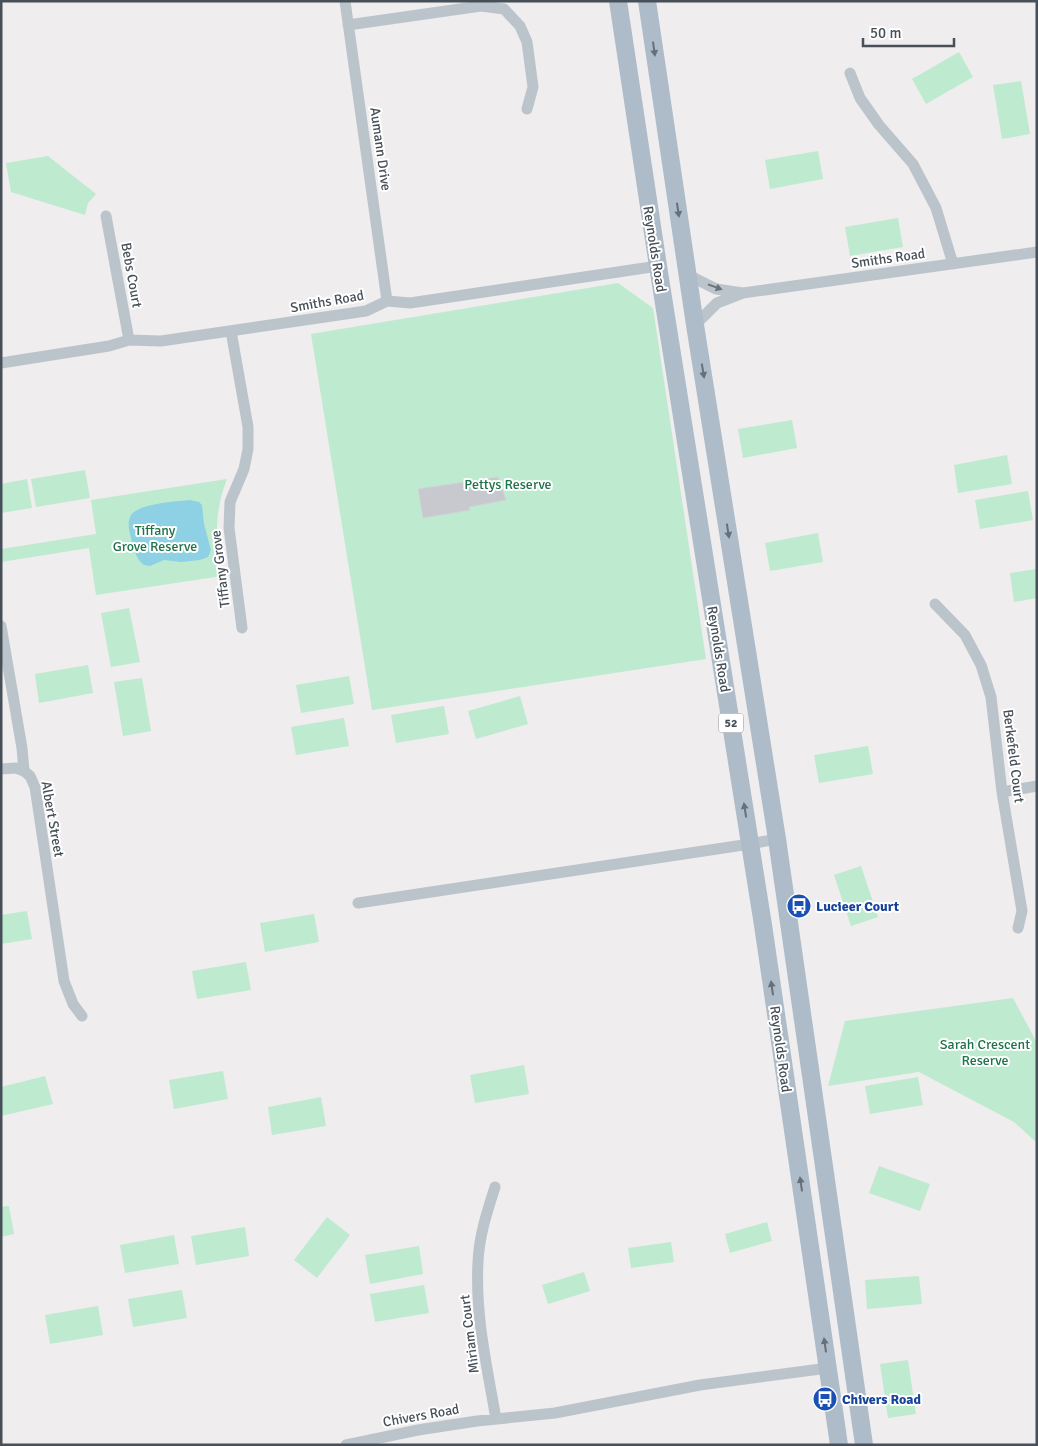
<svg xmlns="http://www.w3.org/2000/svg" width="1038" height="1446" font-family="Signika,sans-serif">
<rect width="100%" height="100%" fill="#efeded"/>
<path fill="#beead0" d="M 959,52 L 973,77 L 926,104 L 912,79 Z
M 1021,81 L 1030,134 L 1002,139 L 993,85 Z
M 818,151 L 823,179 L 770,189 L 765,160 Z
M 48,156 L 96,194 L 88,203 L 85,215 L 11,192 L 6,163 Z
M 898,218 L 903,247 L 850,256 L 845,227 Z
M 618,283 L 653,308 L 706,659 L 372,710 L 311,334 Z
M 792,420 L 797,448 L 743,458 L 738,429 Z
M 1007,455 L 1012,484 L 958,493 L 954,465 Z
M 85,470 L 90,498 L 36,507 L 31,479 Z
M 27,479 L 32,508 L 1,513 L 1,484 Z
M 227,479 C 213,516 216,539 222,576 L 96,595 L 89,548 L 1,562 L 1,549 L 96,534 L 91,500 Z
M 1028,491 L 1033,520 L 980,529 L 975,500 Z
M 818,533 L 823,562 L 770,571 L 765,543 Z
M 1037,569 L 1037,598 L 1014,602 L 1010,573 Z
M 129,608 L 140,662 L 111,667 L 101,613 Z
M 88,665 L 93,693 L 39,703 L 35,674 Z
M 349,676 L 354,704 L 301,713 L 296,685 Z
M 142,678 L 151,731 L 123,736 L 114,682 Z
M 520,696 L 528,724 L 476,739 L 468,711 Z
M 444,706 L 449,734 L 396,743 L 391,715 Z
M 344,718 L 349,746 L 296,755 L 291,727 Z
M 868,746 L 873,774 L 819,783 L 814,755 Z
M 861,866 L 878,917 L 851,926 L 834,875 Z
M 27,911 L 32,939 L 1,944 L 1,915 Z
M 314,914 L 319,942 L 265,952 L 260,923 Z
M 246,962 L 251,990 L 197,999 L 192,971 Z
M 1013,998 L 1037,1043 L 1037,1143 L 1014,1122 L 919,1072 L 828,1086 L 845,1021 Z
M 524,1065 L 529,1094 L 475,1103 L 470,1075 Z
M 223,1071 L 228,1099 L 174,1109 L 169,1080 Z
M 45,1076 L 53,1104 L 1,1116 L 1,1087 Z
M 918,1077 L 923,1105 L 870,1114 L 865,1086 Z
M 321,1097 L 326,1126 L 272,1135 L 268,1107 Z
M 879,1166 L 930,1184 L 920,1211 L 869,1193 Z
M 9,1206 L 14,1234 L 1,1237 L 1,1207 Z
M 327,1217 L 350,1235 L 317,1278 L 294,1260 Z
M 767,1222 L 772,1241 L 730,1253 L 725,1234 Z
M 245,1227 L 249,1256 L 196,1265 L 191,1236 Z
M 174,1235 L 179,1264 L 125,1273 L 120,1245 Z
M 671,1242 L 674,1262 L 631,1268 L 628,1248 Z
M 419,1246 L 423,1274 L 370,1284 L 365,1255 Z
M 584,1272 L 590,1291 L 548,1304 L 542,1285 Z
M 919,1276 L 922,1304 L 867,1309 L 865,1280 Z
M 424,1285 L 429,1313 L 375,1322 L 370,1294 Z
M 182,1290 L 187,1318 L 133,1327 L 128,1299 Z
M 98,1306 L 103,1335 L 50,1344 L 45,1315 Z
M 908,1360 L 916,1414 L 888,1418 L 880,1364 Z"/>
<path fill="#8ed0e4" d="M 190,500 L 199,502 L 202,505 L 204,524 L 211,550 L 208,557 L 200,560 L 181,562 L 164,560 L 150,566 L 144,565 C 136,559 133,548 131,538 C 129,530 127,523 131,515 C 138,504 177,501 190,500 Z"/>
<path fill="#c7c9cf" stroke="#d1d3d8" d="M 498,477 L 506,500 L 469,507 L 470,510 L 423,518 L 418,489 Z"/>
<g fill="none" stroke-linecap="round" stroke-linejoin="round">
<path stroke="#bcc4cb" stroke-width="11" d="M 345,1 L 387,301
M 348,25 L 481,6 L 504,9 L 520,26 L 527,42 L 533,87 L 527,109
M 850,73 L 860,98 L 879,125 L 913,164 L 936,208 L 953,264
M 106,216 L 129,340
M 688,275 L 716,289 L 743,293
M 695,325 L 717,303 L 743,293 L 1037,252
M 231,331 L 248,427 L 248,449 L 244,469 L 230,502 L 229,528 L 242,628
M 1,363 L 109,346 L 129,340 L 161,341 L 366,311 L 387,301 L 410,303 L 658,266
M 935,604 L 965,635 L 981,665 L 991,697 L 1002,792 L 1022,911 L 1018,928
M 1,626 L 22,748 L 24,771 L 30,776 L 35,787 L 64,981 L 73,1004 L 82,1016
M 1,769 L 16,768 L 24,771
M 1002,792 L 1037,786
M 358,903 L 750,844 L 777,839
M 495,1187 C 487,1212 479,1236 478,1262 C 475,1315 487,1367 496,1419
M 346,1445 L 418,1430 L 477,1421 L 555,1413 L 700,1385 L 828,1368"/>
<path stroke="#aebcca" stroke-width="18" d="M 618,1 L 658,266 L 763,925 L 839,1445
M 647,1 L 695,325 L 777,839 L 864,1445"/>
</g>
<defs><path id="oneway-solid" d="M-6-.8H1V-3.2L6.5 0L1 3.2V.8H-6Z" transform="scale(1.25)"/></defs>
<g fill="#66707a">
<use href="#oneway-solid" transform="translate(654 49) rotate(82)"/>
<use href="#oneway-solid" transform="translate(678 210) rotate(82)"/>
<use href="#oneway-solid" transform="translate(703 371) rotate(81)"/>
<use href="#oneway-solid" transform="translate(728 531) rotate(81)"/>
<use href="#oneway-solid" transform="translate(745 810) rotate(-99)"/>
<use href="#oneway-solid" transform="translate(772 988) rotate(-98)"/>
<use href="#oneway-solid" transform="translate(801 1184) rotate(-98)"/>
<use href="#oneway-solid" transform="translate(825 1345) rotate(-98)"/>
</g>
<use fill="#6a737a" href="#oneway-solid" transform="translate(715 287) rotate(20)"/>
<defs>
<symbol id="bus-disc" viewBox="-11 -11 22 22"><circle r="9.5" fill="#1a4fb4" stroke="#fff"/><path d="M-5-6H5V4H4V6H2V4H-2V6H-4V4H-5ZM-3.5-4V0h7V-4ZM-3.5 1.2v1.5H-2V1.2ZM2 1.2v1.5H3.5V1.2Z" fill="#fff"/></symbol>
</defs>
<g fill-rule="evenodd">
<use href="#bus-disc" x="785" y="892" width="28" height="28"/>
<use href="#bus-disc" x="811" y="1385" width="28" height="28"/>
</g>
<g text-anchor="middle" stroke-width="4" stroke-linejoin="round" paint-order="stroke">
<rect fill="#fff" stroke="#7e848a" stroke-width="1" x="718.5" y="713.5" width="25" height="19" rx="4"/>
<g font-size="12" font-weight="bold" fill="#475058">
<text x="731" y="727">52</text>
</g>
<g font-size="14" fill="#475058" stroke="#fff">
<text transform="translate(381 149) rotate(82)" y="5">Aumann Drive</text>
<text transform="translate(655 249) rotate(81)" y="5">Reynolds Road</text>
<text transform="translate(888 258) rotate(-8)" y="5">Smiths Road</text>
<text transform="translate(132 275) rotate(80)" y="5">Bebs Court</text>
<text transform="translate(327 301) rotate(-10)" y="5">Smiths Road</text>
<text transform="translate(220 569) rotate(-97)" y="5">Tiffany Grove</text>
<text transform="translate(719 649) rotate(81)" y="5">Reynolds Road</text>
<text transform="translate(1014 756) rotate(83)" y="5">Berkefeld Court</text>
<text transform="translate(53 819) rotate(80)" y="5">Albert Street</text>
<text transform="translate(781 1049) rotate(82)" y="5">Reynolds Road</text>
<text transform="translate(469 1334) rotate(-97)" y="5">Miriam Court</text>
<text transform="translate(421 1415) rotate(-10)" y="5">Chivers Road</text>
</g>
<g font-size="14" fill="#1e734a" stroke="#fff">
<text x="508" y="489">Pettys Reserve</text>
<text x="155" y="535">Tiffany<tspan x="155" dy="16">Grove Reserve</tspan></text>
<text x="985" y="1049">Sarah Crescent<tspan x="985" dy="16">Reserve</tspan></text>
</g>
<g font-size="14" font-weight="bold" fill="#164399" stroke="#fff" text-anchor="start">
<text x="816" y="911">Lucieer Court</text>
<text x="842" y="1404">Chivers Road</text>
</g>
</g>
<rect width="1038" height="1446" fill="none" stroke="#475058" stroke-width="5"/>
<path d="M863 38v8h91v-8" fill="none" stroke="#475058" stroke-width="2.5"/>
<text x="870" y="38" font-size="15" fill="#475058" stroke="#ffffff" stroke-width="4" paint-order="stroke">50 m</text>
</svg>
